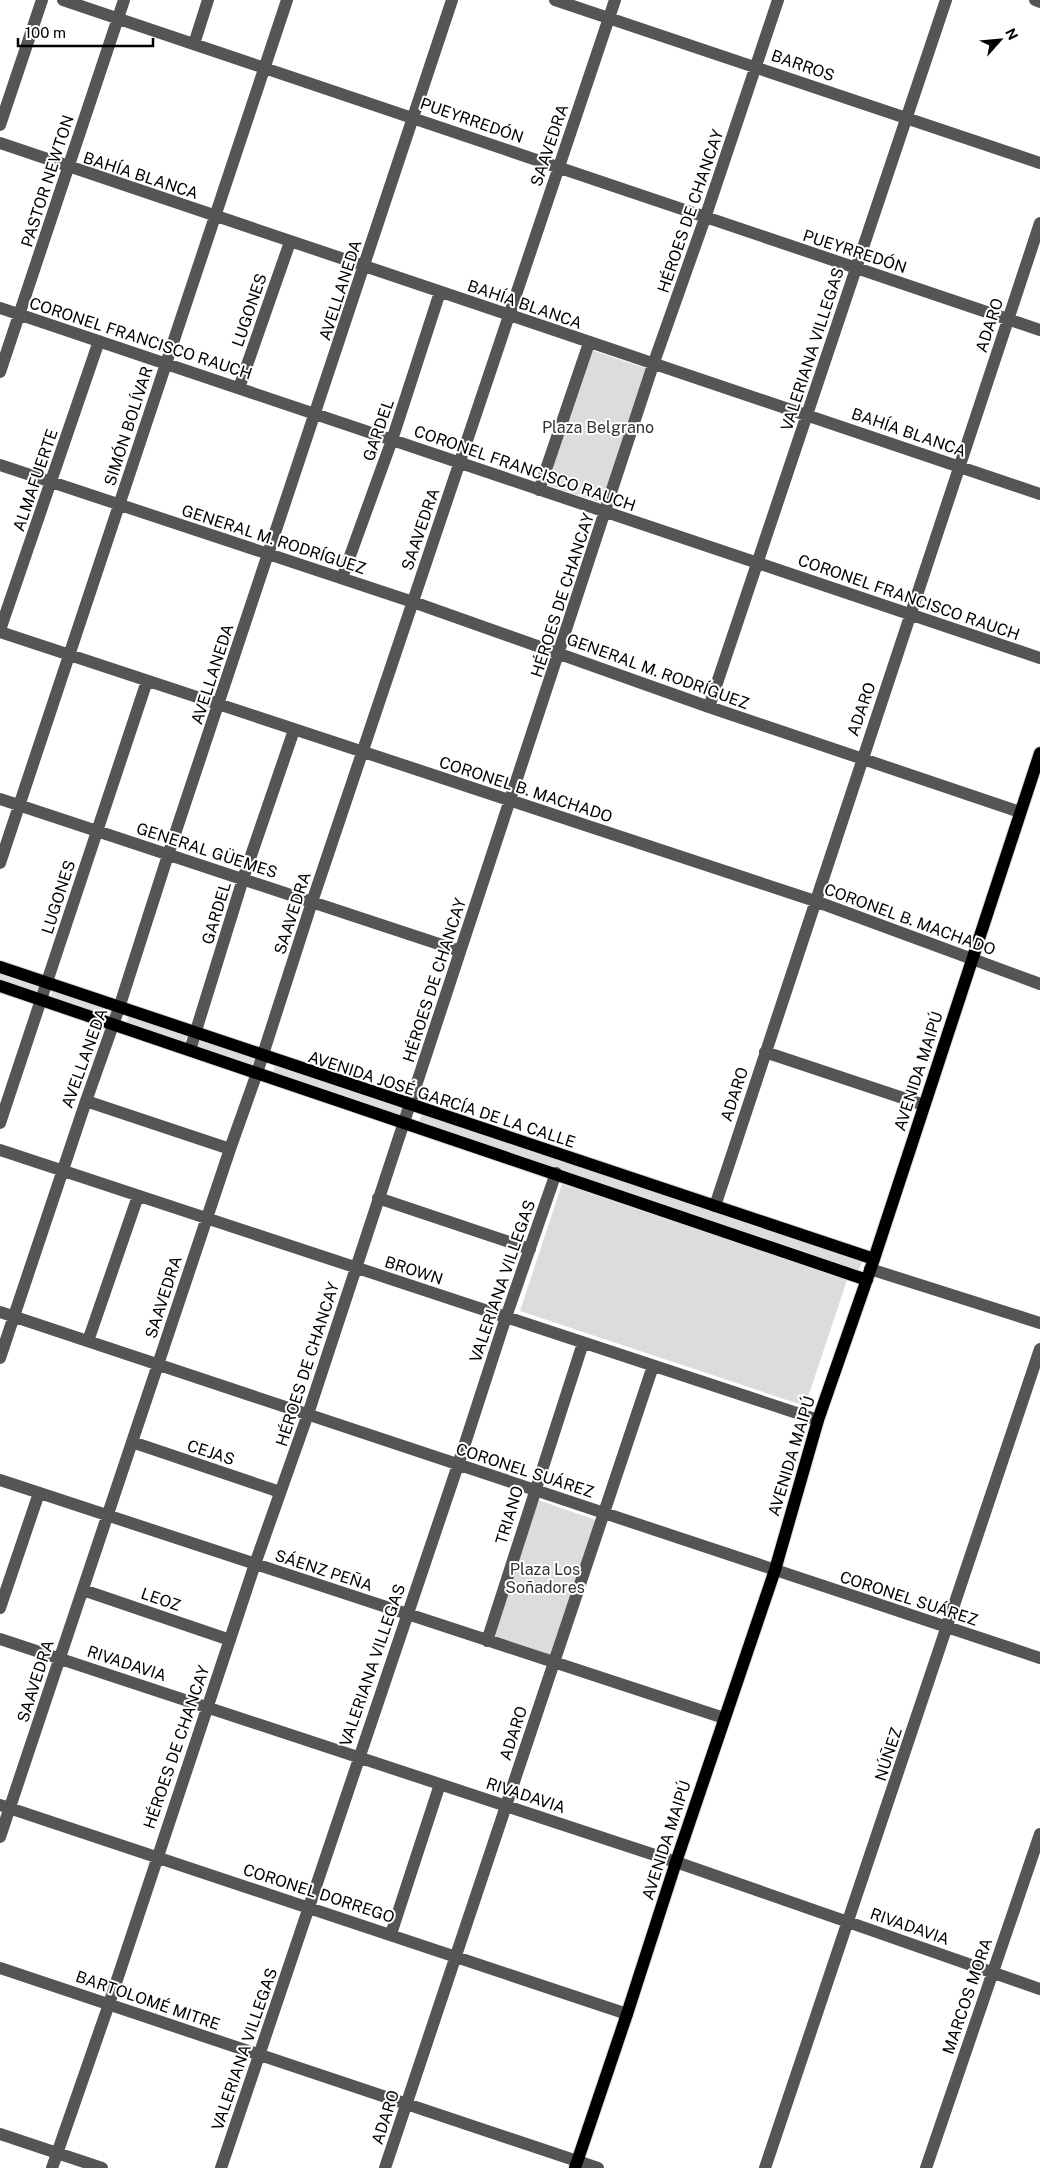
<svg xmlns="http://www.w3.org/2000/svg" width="1040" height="2168" font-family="'Public Sans',sans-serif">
<rect width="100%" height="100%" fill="#fff"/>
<path fill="#dcdcdc" d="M 591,350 L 648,369 L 604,504 L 547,485 Z
M 0,972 L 39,985 L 37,993 L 0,981 Z
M 53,990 L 111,1010 L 109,1018 L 50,999 Z
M 129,1015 L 187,1035 L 185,1043 L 126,1023 Z
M 199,1040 L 257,1059 L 255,1067 L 196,1048 Z
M 275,1066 L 404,1108 L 401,1116 L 272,1074 Z
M 422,1114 L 862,1262 L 859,1270 L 419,1122 Z
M 562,1184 L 847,1280 L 805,1406 L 520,1311 Z
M 538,1500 L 596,1520 L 551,1656 L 494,1637 Z"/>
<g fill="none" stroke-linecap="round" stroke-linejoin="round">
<defs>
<path id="major" d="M 0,967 L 874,1259
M 0,986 L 867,1280
M 575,2168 L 627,2014 L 676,1862 L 775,1570 L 818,1420 L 874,1259 L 1040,753"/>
</defs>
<use href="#major" stroke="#dbdbdb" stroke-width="14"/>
<path stroke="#555" stroke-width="12" d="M 63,0 L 1040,330
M 555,0 L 1040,163
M 1035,0 L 1040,2
M 194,44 L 208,0
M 0,125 L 42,0
M 0,143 L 1040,494
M 0,308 L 1040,658
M 0,372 L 124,0
M 239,388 L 290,242
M 0,465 L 413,602 L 709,707 L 1020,812
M 539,490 L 589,343
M 342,578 L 392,440 L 440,292
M 0,630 L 99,341
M 0,632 L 815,901 L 1040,984
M 709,707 L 946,0
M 0,799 L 460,951
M 0,863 L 287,0
M 190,1050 L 243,879 L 294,730
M 765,1052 L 924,1105
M 86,1101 L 230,1149
M 0,1123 L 147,681
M 0,1150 L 818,1420
M 378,1198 L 530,1249
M 715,1206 L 1040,223
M 870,1269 L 1040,1323
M 0,1312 L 1040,1658
M 88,1341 L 138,1196
M 0,1358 L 86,1101 L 119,1008 L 168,855 L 452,0
M 132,1442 L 280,1492
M 0,1480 L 724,1718
M 83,1590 L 230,1640
M 0,1608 L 39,1493
M 0,1639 L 676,1862 L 1040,1989
M 487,1641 L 583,1343
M 0,1805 L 627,2014
M 0,1837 L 230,1149 L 257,1073 L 312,902 L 615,0
M 391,1934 L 440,1784
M 0,1968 L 598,2168
M 0,2134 L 102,2168
M 52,2168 L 109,2004 L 255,1564 L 308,1414 L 653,365 L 705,218 L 778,0
M 221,2168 L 458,1465 L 506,1317 L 556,1173
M 385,2168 L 653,1366
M 765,2168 L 1040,1349
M 926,2168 L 1040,1834"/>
<use href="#major" stroke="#000" stroke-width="12"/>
</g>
<g text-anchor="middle" stroke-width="4" stroke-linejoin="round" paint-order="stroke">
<g font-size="16" fill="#000" stroke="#fff">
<text transform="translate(803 65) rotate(19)" y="6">BARROS</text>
<text transform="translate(472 120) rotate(19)" y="6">PUEYRREDÓN</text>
<text transform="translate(549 145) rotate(-71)" y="6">SAAVEDRA</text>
<text transform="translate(141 175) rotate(18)" y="6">BAHÍA BLANCA</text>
<text transform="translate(47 181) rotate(-72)" y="6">PASTOR NEWTON</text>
<text transform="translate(690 211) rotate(-71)" y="6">HÉROES DE CHANCAY</text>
<text transform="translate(855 251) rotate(18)" y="6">PUEYRREDÓN</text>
<text transform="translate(340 290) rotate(-72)" y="6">AVELLANEDA</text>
<text transform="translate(525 304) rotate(19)" y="6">BAHÍA BLANCA</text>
<text transform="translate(249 310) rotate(-71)" y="6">LUGONES</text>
<text transform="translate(989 325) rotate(-72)" y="6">ADARO</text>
<text transform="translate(141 338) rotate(18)" y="6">CORONEL FRANCISCO RAUCH</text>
<text transform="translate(812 349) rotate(-72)" y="6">VALERIANA VILLEGAS</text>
<text transform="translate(128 426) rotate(-72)" y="6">SIMÓN BOLÍVAR</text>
<text transform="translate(378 430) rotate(-71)" y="6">GARDEL</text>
<text transform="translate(909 432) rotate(19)" y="6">BAHÍA BLANCA</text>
<text transform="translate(525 468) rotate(19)" y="6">CORONEL FRANCISCO RAUCH</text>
<text transform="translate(35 480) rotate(-71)" y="6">ALMAFUERTE</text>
<text transform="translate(420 529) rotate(-71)" y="6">SAAVEDRA</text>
<text transform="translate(274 539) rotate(18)" y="6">GENERAL M. RODRÍGUEZ</text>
<text transform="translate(562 595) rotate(-72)" y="6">HÉROES DE CHANCAY</text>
<text transform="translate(909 597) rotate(19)" y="6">CORONEL FRANCISCO RAUCH</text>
<text transform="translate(658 671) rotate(20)" y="6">GENERAL M. RODRÍGUEZ</text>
<text transform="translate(212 674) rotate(-72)" y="6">AVELLANEDA</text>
<text transform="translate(861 709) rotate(-71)" y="6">ADARO</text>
<text transform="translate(526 789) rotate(18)" y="6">CORONEL B. MACHADO</text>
<text transform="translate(207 850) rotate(18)" y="6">GENERAL GÜEMES</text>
<text transform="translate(58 897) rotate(-72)" y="6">LUGONES</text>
<text transform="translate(216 913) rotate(-73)" y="6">GARDEL</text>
<text transform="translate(292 913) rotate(-72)" y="6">SAAVEDRA</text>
<text transform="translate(910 919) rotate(20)" y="6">CORONEL B. MACHADO</text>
<text transform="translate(434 980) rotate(-72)" y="6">HÉROES DE CHANCAY</text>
<text transform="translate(84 1058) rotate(-70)" y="6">AVELLANEDA</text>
<text transform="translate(918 1071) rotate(-72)" y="6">AVENIDA MAIPÚ</text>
<text transform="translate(734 1094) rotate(-72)" y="6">ADARO</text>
<text transform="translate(442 1099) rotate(18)" y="6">AVENIDA JOSÉ GARCÍA DE LA CALLE</text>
<text transform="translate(414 1270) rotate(18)" y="6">BROWN</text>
<text transform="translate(502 1281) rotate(-71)" y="6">VALERIANA VILLEGAS</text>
<text transform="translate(163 1297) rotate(-72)" y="6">SAAVEDRA</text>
<text transform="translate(307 1364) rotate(-72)" y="6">HÉROES DE CHANCAY</text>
<text transform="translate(211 1452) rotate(18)" y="6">CEJAS</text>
<text transform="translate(791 1456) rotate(-73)" y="6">AVENIDA MAIPÚ</text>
<text transform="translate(525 1470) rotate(18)" y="6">CORONEL SUÁREZ</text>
<text transform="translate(509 1515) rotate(-73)" y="6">TRIANO</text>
<text transform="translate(324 1570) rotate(18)" y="6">SÁENZ PEÑA</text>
<text transform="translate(909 1598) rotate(18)" y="6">CORONEL SUÁREZ</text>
<text transform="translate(161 1599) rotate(19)" y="6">LEOZ</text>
<text transform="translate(127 1663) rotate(18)" y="6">RIVADAVIA</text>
<text transform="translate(372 1665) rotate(-71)" y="6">VALERIANA VILLEGAS</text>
<text transform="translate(35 1681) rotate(-72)" y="6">SAAVEDRA</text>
<text transform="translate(513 1733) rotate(-72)" y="6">ADARO</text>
<text transform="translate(176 1747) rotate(-71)" y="6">HÉROES DE CHANCAY</text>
<text transform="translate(888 1754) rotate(-72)" y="6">NÚÑEZ</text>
<text transform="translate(526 1795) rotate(18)" y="6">RIVADAVIA</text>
<text transform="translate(666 1840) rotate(-72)" y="6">AVENIDA MAIPÚ</text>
<text transform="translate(319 1893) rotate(18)" y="6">CORONEL DORREGO</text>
<text transform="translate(910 1926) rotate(19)" y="6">RIVADAVIA</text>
<text transform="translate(967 1996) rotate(-71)" y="6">MARCOS MORA</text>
<text transform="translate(148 2000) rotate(19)" y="6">BARTOLOMÉ MITRE</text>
<text transform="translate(244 2049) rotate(-71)" y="6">VALERIANA VILLEGAS</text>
<text transform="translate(385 2117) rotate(-72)" y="6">ADARO</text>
</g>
<g font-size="16" fill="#333" stroke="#fff">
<text x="598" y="433">Plaza Belgrano</text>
<text x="545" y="1575">Plaza Los<tspan x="545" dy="18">Soñadores</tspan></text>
</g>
</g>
<g transform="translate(1000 40) rotate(63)" stroke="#ffffff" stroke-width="4" paint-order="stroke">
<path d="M0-4L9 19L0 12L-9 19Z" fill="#000000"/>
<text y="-8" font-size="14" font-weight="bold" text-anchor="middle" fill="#000000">N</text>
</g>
<path d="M18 38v8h135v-8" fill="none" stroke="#000000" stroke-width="2.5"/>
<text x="25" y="38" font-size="15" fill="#000000" stroke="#ffffff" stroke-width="4" paint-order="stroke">100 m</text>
</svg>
